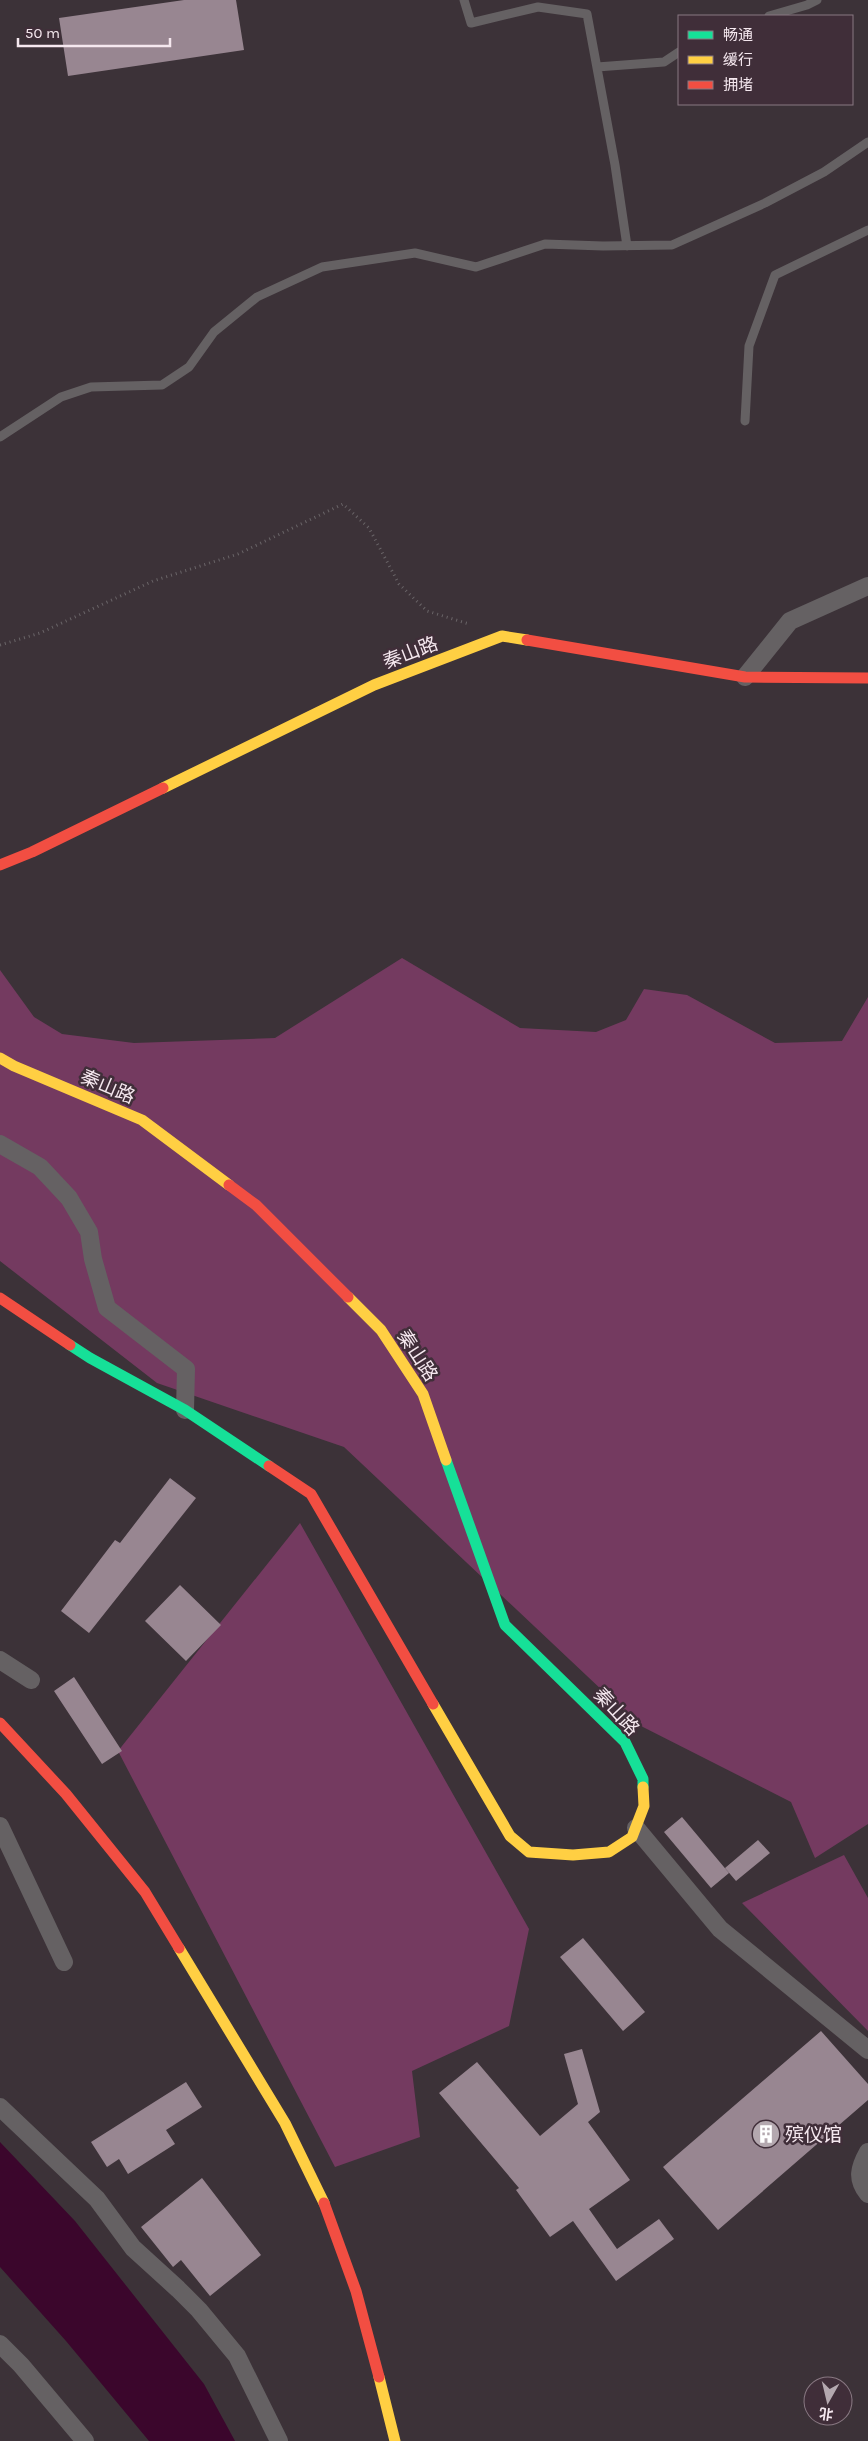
<svg xmlns="http://www.w3.org/2000/svg" width="868" height="2441" font-family="Karla,'Noto Sans SC',sans-serif">
<rect width="100%" height="100%" fill="#3c3238"/>
<path fill="#743a60" d="M 402,958 L 520,1028 L 596,1032 L 626,1020 L 644,989 L 687,995 L 775,1043 L 842,1041 L 868,997 L 868,1824 L 815,1858 L 791,1802 L 639,1725 L 344,1447 L 157,1383 L 0,1261 L 0,970 L 34,1017 L 62,1034 L 134,1043 L 275,1038 Z
M 300,1523 L 529,1929 L 509,2026 L 412,2071 L 420,2137 L 335,2167 L 118,1751 Z
M 844,1855 L 868,1898 L 868,2031 L 742,1903 Z"/>
<path fill="#3b062c" d="M 0,2142 L 75,2221 L 204,2384 L 235,2441 L 149,2441 L 66,2341 L 0,2267 Z"/>
<path fill="#988691" d="M 184,0 L 236,0 L 244,50 L 68,76 L 59,18 Z
M 170,1478 L 196,1498 L 89,1633 L 61,1611 L 115,1540 L 120,1543 Z
M 180,1585 L 221,1625 L 186,1661 L 145,1621 Z
M 74,1677 L 122,1751 L 102,1764 L 54,1691 Z
M 682,1817 L 729,1873 L 711,1888 L 664,1832 Z
M 758,1840 L 770,1853 L 736,1881 L 725,1868 Z
M 583,1938 L 645,2012 L 623,2031 L 560,1957 Z
M 821,2031 L 868,2084 L 868,2100 L 718,2230 L 663,2167 Z
M 582,2049 L 600,2112 L 588,2122 L 630,2180 L 589,2209 L 617,2249 L 659,2219 L 674,2239 L 616,2281 L 573,2221 L 550,2237 L 516,2190 L 519,2188 L 439,2093 L 477,2062 L 540,2136 L 578,2104 L 564,2054 Z
M 186,2082 L 202,2107 L 166,2130 L 175,2144 L 128,2174 L 119,2159 L 107,2167 L 91,2142 Z
M 202,2178 L 261,2255 L 210,2296 L 181,2260 L 173,2267 L 141,2227 Z"/>
<g fill="none" stroke-linecap="round" stroke-linejoin="round">
<path stroke="#6a6568" stroke-width="3" stroke-dasharray="1 4" stroke-linecap="butt" d="M 0,645 L 40,633 L 153,581 L 238,554 L 343,504 L 369,528 L 399,584 L 427,611 L 469,624"/>
<path stroke="#656163" stroke-width="9" d="M 464,0 L 471,23 L 538,7 L 587,14 L 615,165 L 627,246
M 769,16 L 807,5 L 817,0
M 597,67 L 664,62 L 679,52
M 745,421 L 749,346 L 775,275 L 868,230
M 0,437 L 61,397 L 91,387 L 162,385 L 189,367 L 214,332 L 257,297 L 322,267 L 415,253 L 476,267 L 545,244 L 603,246 L 672,245 L 765,203 L 824,172 L 868,142"/>
<path stroke="#656163" stroke-width="18" d="M 745,677 L 790,621 L 868,586
M 0,1144 L 40,1167 L 69,1198 L 89,1232 L 93,1259 L 107,1308 L 186,1369 L 185,1410
M 0,1660 L 31,1680
M 0,1826 L 64,1962
M 636,1828 L 720,1929 L 868,2050
M 0,2107 L 97,2199 L 133,2248 L 178,2289 L 199,2310 L 237,2356 L 279,2441
M 868,2152 C 859,2168 856,2179 868,2194
M 0,2344 L 21,2365 L 85,2441"/>
<path stroke="#16e098" stroke-width="11" d="M 70,1345 L 90,1358 L 185,1410 L 269,1466
M 446,1460 L 505,1625 L 625,1742 L 643,1779 L 643,1787"/>
<path stroke="#ffcf43" stroke-width="11" d="M 163,788 L 374,685 L 502,636 L 527,640
M 0,1058 L 14,1066 L 142,1120 L 229,1185
M 348,1297 L 381,1330 L 423,1394 L 446,1460
M 433,1704 L 510,1836 L 529,1852 L 573,1855 L 609,1852 L 632,1837 L 644,1806 L 643,1787
M 179,1948 L 285,2123 L 324,2203
M 379,2377 L 395,2441"/>
<path stroke="#f24e42" stroke-width="11" d="M 527,640 L 745,677 L 868,678
M 0,865 L 32,852 L 163,788
M 229,1185 L 256,1205 L 348,1297
M 0,1298 L 70,1345
M 269,1466 L 311,1494 L 433,1704
M 0,1723 L 66,1794 L 145,1892 L 179,1948
M 324,2203 L 356,2291 L 379,2377"/>
</g>
<defs>
<symbol id="building-disc" viewBox="-11 -11 22 22"><circle r="9.5" fill="#b4a8af" stroke="#402e39"/><path d="M-4-6H4V6H1V3H-1V6H-4ZM-2.5-4.3h1.7v1.8h-1.7ZM.8-4.3h1.7v1.8H.8ZM-2.5-1h1.7V.8h-1.7ZM.8-1h1.7V.8H.8Z" fill="#fff"/></symbol>
</defs>
<g fill-rule="evenodd">
<use href="#building-disc" x="750" y="2118" width="32" height="32"/>
</g>
<g text-anchor="middle" stroke-width="5" stroke-linejoin="round" paint-order="stroke">
<g font-size="19" fill="#f5e8ef" stroke="#402e39">
<text transform="translate(410 652) rotate(-21)" y="7">秦山路</text>
<text transform="translate(108 1086) rotate(23)" y="7">秦山路</text>
<text transform="translate(418 1355) rotate(57)" y="7">秦山路</text>
<text transform="translate(617 1711) rotate(47)" y="7">秦山路</text>
</g>
<g font-size="19" fill="#f5e8ef" stroke="#402e39" text-anchor="start">
<text x="785" y="2141">殡仪馆</text>
</g>
</g>
<rect x="678" y="15" width="175" height="90" fill="#402e39" stroke="#887882"/>
<rect x="688" y="31" width="25" height="8" fill="#16e098" stroke="#887882"/>
<text x="723" y="40" font-size="15" fill="#f5e8ef">畅通</text>
<rect x="688" y="56" width="25" height="8" fill="#ffcf43" stroke="#887882"/>
<text x="723" y="65" font-size="15" fill="#f5e8ef">缓行</text>
<rect x="688" y="81" width="25" height="8" fill="#f24e42" stroke="#887882"/>
<text x="723" y="90" font-size="15" fill="#f5e8ef">拥堵</text>
<g transform="translate(828 2401) rotate(188)"><circle r="24" fill="#402e39" stroke="#887882"/>
<path d="M0-4L9 19L0 12L-9 19Z" fill="#b4a8af"/>
<text y="-8" font-size="14" font-weight="bold" text-anchor="middle" fill="#f5e8ef">北</text>
</g>
<path d="M18 38v8h152v-8" fill="none" stroke="#f5e8ef" stroke-width="2.5"/>
<text x="25" y="38" font-size="15" fill="#f5e8ef" stroke="#402e39" stroke-width="4" paint-order="stroke">50 m</text>
</svg>
